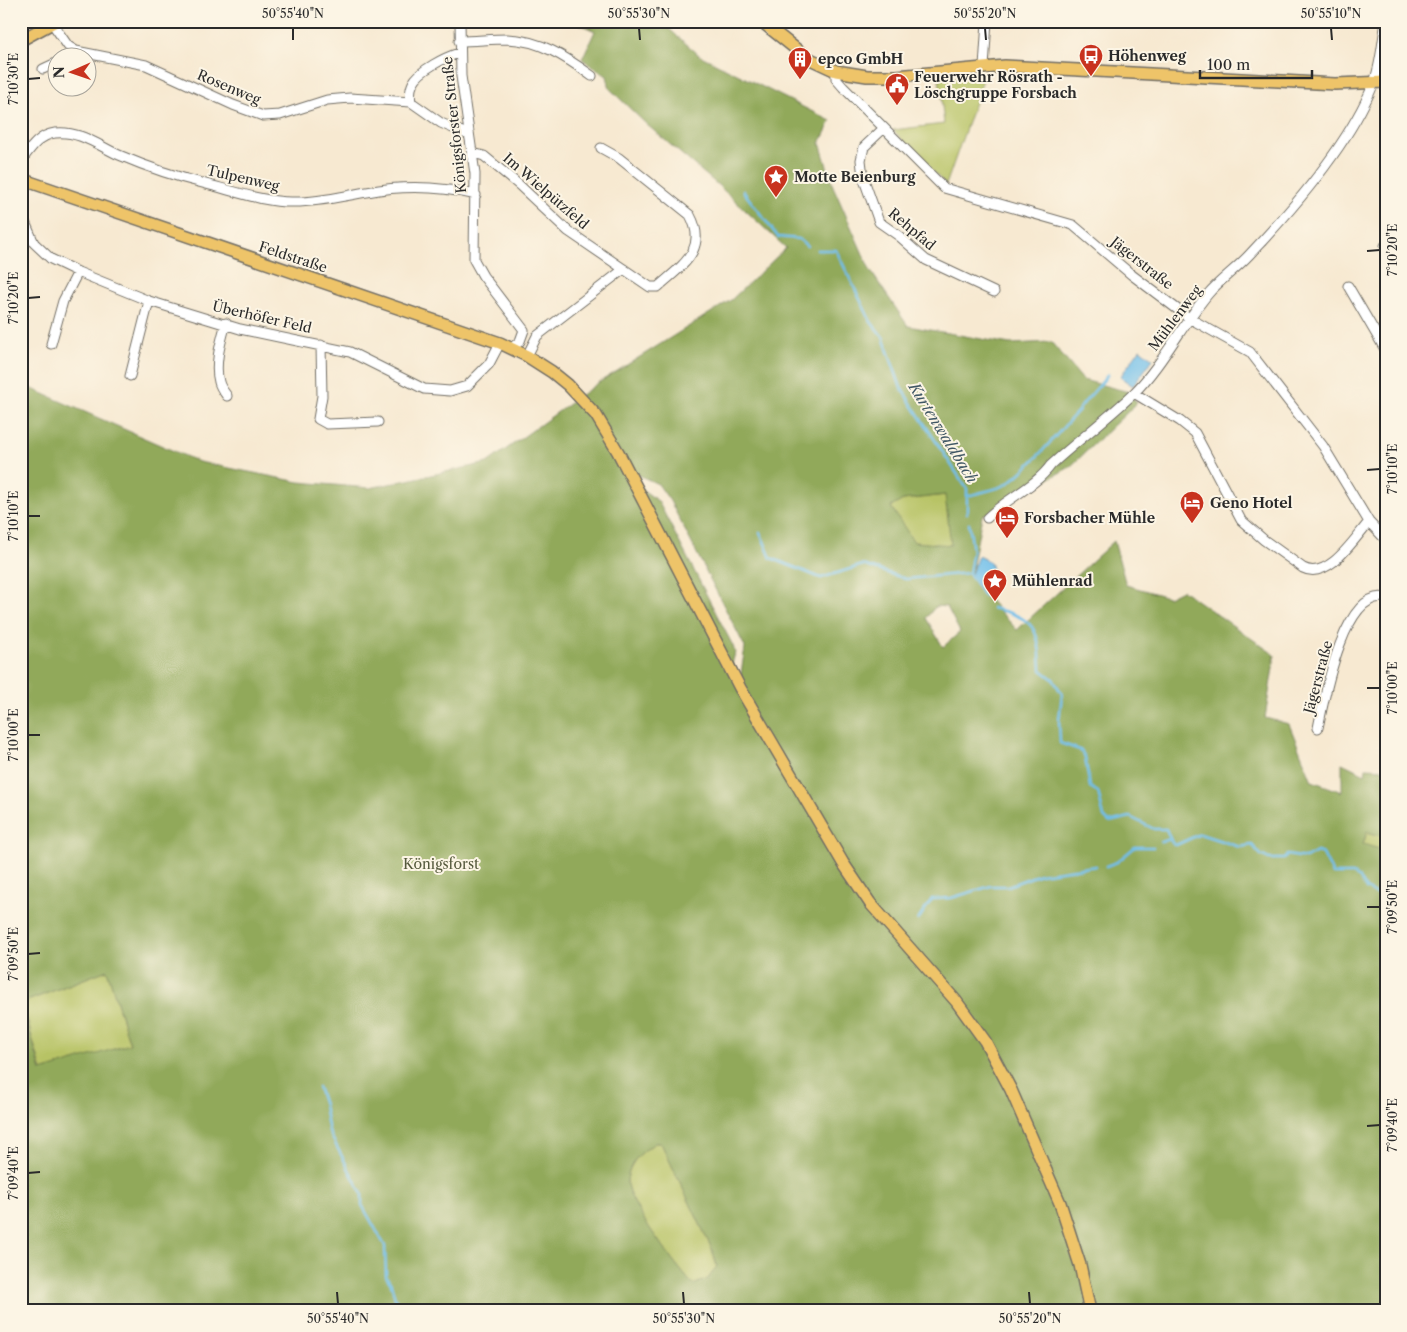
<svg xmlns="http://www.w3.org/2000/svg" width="1407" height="1332" font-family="'Libre Caslon Text',serif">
<rect width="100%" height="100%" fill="#fcf5e5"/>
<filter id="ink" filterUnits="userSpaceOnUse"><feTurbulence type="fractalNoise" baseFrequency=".02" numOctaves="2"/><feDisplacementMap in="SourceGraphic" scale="10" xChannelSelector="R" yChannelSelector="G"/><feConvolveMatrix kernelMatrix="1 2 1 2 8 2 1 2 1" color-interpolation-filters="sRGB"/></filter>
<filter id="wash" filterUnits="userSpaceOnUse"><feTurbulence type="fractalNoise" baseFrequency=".0096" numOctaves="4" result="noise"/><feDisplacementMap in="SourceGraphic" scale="20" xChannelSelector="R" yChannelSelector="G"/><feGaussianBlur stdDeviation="1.12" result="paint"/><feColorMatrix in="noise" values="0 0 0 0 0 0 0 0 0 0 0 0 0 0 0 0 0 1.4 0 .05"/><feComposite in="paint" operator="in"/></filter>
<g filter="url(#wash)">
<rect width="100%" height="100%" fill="#f7e9d1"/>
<path fill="#b7c365" stroke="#717748" d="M 985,74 L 946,185 L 893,130 L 944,124 L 939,79 Z
M 946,495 L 952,546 L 913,542 L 891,507 L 903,500 Z
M 1367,832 L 1386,837 L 1386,851 L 1363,845 Z
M 107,970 L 130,1045 L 42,1071 L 22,1003 Z
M 655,1143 L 661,1143 L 712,1249 L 717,1267 L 708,1279 L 693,1285 C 679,1269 626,1202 627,1182 C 628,1163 640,1153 655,1143 Z"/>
<path fill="#91a95a" stroke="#5e6a42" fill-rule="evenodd" d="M 573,21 L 660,21 L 699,55 L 831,121 L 820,143 L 833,186 L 870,270 L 908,326 L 1010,344 L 1051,342 L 1083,380 L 1129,392 L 1137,403 L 1070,467 L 982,516 L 971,574 L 976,585 L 1017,630 L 1114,541 L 1126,585 L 1168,597 L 1182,590 L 1275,655 L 1265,718 L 1289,724 L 1312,781 L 1342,792 L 1342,763 L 1365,774 L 1366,768 L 1386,769 L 1386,837 L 1367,832 L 1363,844 L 1386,851 L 1386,1311 L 21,1311 L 21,384 L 199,462 L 299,482 L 370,488 L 487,463 L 598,383 L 731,300 L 786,248 L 719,186 L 646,124 L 610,89 L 607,76 L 582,59 L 595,31 ZM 634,473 L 658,484 L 670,501 L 745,647 L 740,680 L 732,664 L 735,653 L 733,646 L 658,501 L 643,490 ZM 945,495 L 951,545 L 914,542 L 891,507 L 903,500 ZM 936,606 L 947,607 L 960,632 L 943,647 L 926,618 ZM 107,970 L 130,1044 L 41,1071 L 22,1003 ZM 655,1143 L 661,1143 L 712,1249 L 717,1266 L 708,1279 L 693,1285 C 679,1269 626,1202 627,1182 C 628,1163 640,1153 655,1143 Z"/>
<path fill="#70bfeb" stroke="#4e758b" d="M 1140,349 L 1153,359 L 1133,386 L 1120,377 Z
M 978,556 L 990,562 C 994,575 994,584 985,595 L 976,585 L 971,574 Z"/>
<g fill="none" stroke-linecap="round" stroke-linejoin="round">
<path stroke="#70bfeb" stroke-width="2.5" d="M 743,191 L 778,237 L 799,239 L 807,246
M 817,250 L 836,250 L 871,322 L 883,337 L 901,388 L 967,489 L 967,513
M 968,496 C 979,492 996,490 1005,485 C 1029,470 1058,432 1078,411 C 1087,397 1099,388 1108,374
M 969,523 L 973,551 L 969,573 L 984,596
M 760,532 L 771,558 L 821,578 L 863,565 L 906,579 L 969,573
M 992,608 C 1035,618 1039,628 1041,670 L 1053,679 L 1062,694 L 1059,720 L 1060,743 L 1080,750 L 1085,757 L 1090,787 L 1098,792 L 1104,817 L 1109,822 L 1130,817 L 1154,829 L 1166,829 L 1172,843 L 1176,845 L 1200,834 L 1240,847 L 1252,845 L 1261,855 L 1269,859 L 1284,859 L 1287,855 L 1306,858 L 1317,852 L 1323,854 L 1333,874 L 1353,874 L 1360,878 L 1366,889 L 1386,899
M 1161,842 L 1170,839
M 1106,866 L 1117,862 L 1135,847 L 1153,847
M 918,920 L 932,899 L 951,898 L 991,886 L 1008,886 L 1040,874 L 1096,866
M 318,1087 L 324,1105 L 329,1132 L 362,1194 L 362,1205 L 385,1246 L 386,1276 L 391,1284 L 399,1311"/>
</g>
</g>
<g filter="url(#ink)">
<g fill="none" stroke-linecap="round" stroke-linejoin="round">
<defs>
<path id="minor" d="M 460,21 L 461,76 L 475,174 L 474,260 L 483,276 L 524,330 L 520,341 L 512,348
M 52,23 L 68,46 L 76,51 L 146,65 L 233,105 L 263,116 L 280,115 L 327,100 L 350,98 L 411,102 L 441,123 L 469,135
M 770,30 L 775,21
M 459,41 C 475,41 491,39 507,39 C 540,40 566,57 592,76
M 66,58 L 76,51
M 984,67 L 987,21
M 43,69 L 58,62
M 836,71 L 836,79 L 843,87 L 944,188 L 1073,225 L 1132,275 L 1189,318 L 1250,352 L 1323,446 L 1369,522 L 1386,540
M 411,102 C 410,96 410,89 413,83 C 419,70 446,57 459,53
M 884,128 L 864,147 L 861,160 L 863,177 L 879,222 L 899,236 L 926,260 L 994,292
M 473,153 L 484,156 L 519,185 L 568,231 L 650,287 L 658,287 C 681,266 709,250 690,215 L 619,158 L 601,148
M 21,161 C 30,149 39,135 55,133 C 79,130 99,146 119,155 C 147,167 177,177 206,184 C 234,191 266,203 295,202 C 320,202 343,196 367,192 C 405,185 439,186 476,195
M 21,213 L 34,243 L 51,259 L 78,272 L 149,301 L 240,329 L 350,352 L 424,389 L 450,391 L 467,386 L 489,364 L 500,343
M 1385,246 L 1386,248
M 1348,286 L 1386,351
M 226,323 C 221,341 214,364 219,382 C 220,387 224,392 227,396
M 51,344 L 63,301 L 78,272
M 321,345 L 322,396 L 318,419 L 327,424 L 378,422
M 527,356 L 537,336 L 624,269
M 130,376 L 149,301
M 1134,393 L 1180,421 L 1195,433 L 1241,520 L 1264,540 L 1303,568 C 1328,581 1354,539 1369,522
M 987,518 C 1007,498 1034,488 1051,465 C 1077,441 1107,419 1133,394 C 1163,364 1181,326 1208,294 C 1220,280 1236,269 1249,255 C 1293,209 1349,144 1373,85 C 1381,66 1382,43 1386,22
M 1318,728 C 1324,699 1344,588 1386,598"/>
<path id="major" d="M 761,21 L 806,57 L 836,71 L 867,76 L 897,76 L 1005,66 L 1335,84 L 1386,82
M 21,40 L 56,21
M 21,179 L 500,343 L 527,356 L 552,372 L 568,385 L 596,415 L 618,452 L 740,688 L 843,863 L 870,903 L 956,1001 L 985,1041 L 1011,1090 L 1060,1203 L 1080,1265 L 1090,1311"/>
</defs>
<use href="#minor" stroke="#726e65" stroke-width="11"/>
<use href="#major" stroke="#726e65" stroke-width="14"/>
<use href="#minor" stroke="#fff" stroke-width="9"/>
<use href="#major" stroke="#eec469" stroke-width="11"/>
</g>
</g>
<path fill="none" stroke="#2b2b2b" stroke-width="2" d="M 293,28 L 293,40M 639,28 L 640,40M 985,28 L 986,40M 1331,28 L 1332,40M 28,79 L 40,78M 1367,251 L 1380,250M 28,298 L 40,297M 1367,470 L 1380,469M 28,516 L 40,516M 1367,688 L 1380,688M 28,735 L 40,735M 1367,907 L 1380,907M 28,954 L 40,953M 1367,1126 L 1380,1125M 28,1173 L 40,1172M 337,1292 L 338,1304M 683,1292 L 684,1304M 1029,1292 L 1030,1304"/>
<defs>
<symbol id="bus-pin" viewBox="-11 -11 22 30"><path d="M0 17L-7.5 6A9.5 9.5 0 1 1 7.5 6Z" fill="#c8321e" stroke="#fcf5e5"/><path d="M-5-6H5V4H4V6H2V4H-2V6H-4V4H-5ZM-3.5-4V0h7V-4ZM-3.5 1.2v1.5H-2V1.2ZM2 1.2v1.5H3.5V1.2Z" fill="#fff"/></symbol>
<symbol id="building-pin" viewBox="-11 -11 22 30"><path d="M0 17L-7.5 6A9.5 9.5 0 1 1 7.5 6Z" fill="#c8321e" stroke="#fcf5e5"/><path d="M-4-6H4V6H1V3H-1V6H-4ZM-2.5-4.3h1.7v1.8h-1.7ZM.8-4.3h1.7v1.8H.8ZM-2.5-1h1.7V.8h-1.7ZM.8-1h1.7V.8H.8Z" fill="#fff"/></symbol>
<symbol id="civic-pin" viewBox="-11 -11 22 30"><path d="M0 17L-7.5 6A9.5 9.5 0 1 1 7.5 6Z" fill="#c8321e" stroke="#fcf5e5"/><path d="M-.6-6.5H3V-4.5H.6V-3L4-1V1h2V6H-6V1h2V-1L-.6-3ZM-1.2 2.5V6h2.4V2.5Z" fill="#fff"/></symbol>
<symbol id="sight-pin" viewBox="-11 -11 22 30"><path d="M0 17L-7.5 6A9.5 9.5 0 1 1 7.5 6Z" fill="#c8321e" stroke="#fcf5e5"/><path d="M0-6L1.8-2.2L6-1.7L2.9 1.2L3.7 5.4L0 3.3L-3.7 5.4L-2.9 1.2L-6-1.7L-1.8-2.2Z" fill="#fff"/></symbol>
<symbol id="hotel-pin" viewBox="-11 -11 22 30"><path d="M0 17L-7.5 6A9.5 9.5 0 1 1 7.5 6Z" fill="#c8321e" stroke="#fcf5e5"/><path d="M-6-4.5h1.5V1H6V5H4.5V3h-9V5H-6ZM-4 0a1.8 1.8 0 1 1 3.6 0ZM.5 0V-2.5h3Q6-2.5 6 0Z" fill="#fff"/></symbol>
</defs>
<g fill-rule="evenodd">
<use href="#bus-pin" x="1077" y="42" width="28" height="38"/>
<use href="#building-pin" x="786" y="45" width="28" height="38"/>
<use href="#civic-pin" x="883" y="71" width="28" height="38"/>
<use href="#sight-pin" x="762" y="163" width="28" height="38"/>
<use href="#hotel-pin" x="1178" y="489" width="28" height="38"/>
<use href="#hotel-pin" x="993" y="504" width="28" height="38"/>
<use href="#sight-pin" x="981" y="567" width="28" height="38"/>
</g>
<g text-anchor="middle" stroke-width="4" stroke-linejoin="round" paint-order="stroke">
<g font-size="14" font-weight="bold" fill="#2b2b2b" stroke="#fcf5e5" text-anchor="start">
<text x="1108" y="61">Höhenweg</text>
<text x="818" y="64">epco GmbH</text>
<text x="914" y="82">Feuerwehr Rösrath -<tspan x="914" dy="16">Löschgruppe Forsbach</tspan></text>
<text x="794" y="182">Motte Beienburg</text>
<text x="1210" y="508">Geno Hotel</text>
<text x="1024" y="523">Forsbacher Mühle</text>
<text x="1012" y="586">Mühlenrad</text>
</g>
<g font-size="14" fill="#2b2b2b" stroke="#fcf5e5">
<text transform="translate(229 87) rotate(23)" y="5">Rosenweg</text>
<text transform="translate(454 125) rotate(-96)" y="5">Königsforster Straße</text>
<text transform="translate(243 178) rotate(13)" y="5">Tulpenweg</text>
<text transform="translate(546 191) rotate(41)" y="5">Im Wielpützfeld</text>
<text transform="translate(912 229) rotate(40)" y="5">Rehpfad</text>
<text transform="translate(293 257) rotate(18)" y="5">Feldstraße</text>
<text transform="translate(1142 263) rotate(38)" y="5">Jägerstraße</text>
<text transform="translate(262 317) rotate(13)" y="5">Überhöfer Feld</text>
<text transform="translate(1175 318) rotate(-53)" y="5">Mühlenweg</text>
<text transform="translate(1318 677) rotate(-75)" y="5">Jägerstraße</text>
</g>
<g font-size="14" fill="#55593c" stroke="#fcf5e5">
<text x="441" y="869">Königsforst</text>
</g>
<g font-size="15" font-style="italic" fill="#405765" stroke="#fcf5e5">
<text transform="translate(943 433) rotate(58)" y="5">Kurtenwaldbach</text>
</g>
</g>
<rect width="1407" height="1332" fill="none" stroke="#fcf5e5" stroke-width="55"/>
<g transform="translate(72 72) rotate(268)"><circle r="24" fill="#fcf5e5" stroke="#a8a49b"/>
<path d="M0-4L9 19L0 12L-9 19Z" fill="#c8321e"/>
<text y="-8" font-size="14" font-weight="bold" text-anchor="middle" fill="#2b2b2b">N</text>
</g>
<path d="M1200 70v8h112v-8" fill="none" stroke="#2b2b2b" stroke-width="2.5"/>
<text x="1207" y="70" font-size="15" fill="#2b2b2b" stroke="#fcf5e5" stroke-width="4" paint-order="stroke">100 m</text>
<rect x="28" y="28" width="1352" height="1276" fill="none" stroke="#2b2b2b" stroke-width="2"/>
<g font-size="12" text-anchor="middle" fill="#2b2b2b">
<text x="293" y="18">50°55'40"N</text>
<text x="639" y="18">50°55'30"N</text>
<text x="985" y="18">50°55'20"N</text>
<text x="1331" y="18">50°55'10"N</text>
<text transform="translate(14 79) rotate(-90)" y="4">7°10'30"E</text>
<text transform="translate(1393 250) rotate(-90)" y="4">7°10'20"E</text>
<text transform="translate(14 298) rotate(-90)" y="4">7°10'20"E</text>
<text transform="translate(1393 469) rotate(-90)" y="4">7°10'10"E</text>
<text transform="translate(14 516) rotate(-90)" y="4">7°10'10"E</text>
<text transform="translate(1393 688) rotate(-90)" y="4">7°10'00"E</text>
<text transform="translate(14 735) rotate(-90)" y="4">7°10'00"E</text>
<text transform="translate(1393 907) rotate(-90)" y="4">7°09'50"E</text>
<text transform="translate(14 954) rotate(-90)" y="4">7°09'50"E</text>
<text transform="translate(1393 1125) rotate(-90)" y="4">7°09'40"E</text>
<text transform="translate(14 1173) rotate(-90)" y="4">7°09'40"E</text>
<text x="338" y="1323">50°55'40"N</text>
<text x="684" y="1323">50°55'30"N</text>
<text x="1030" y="1323">50°55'20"N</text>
</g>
</svg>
